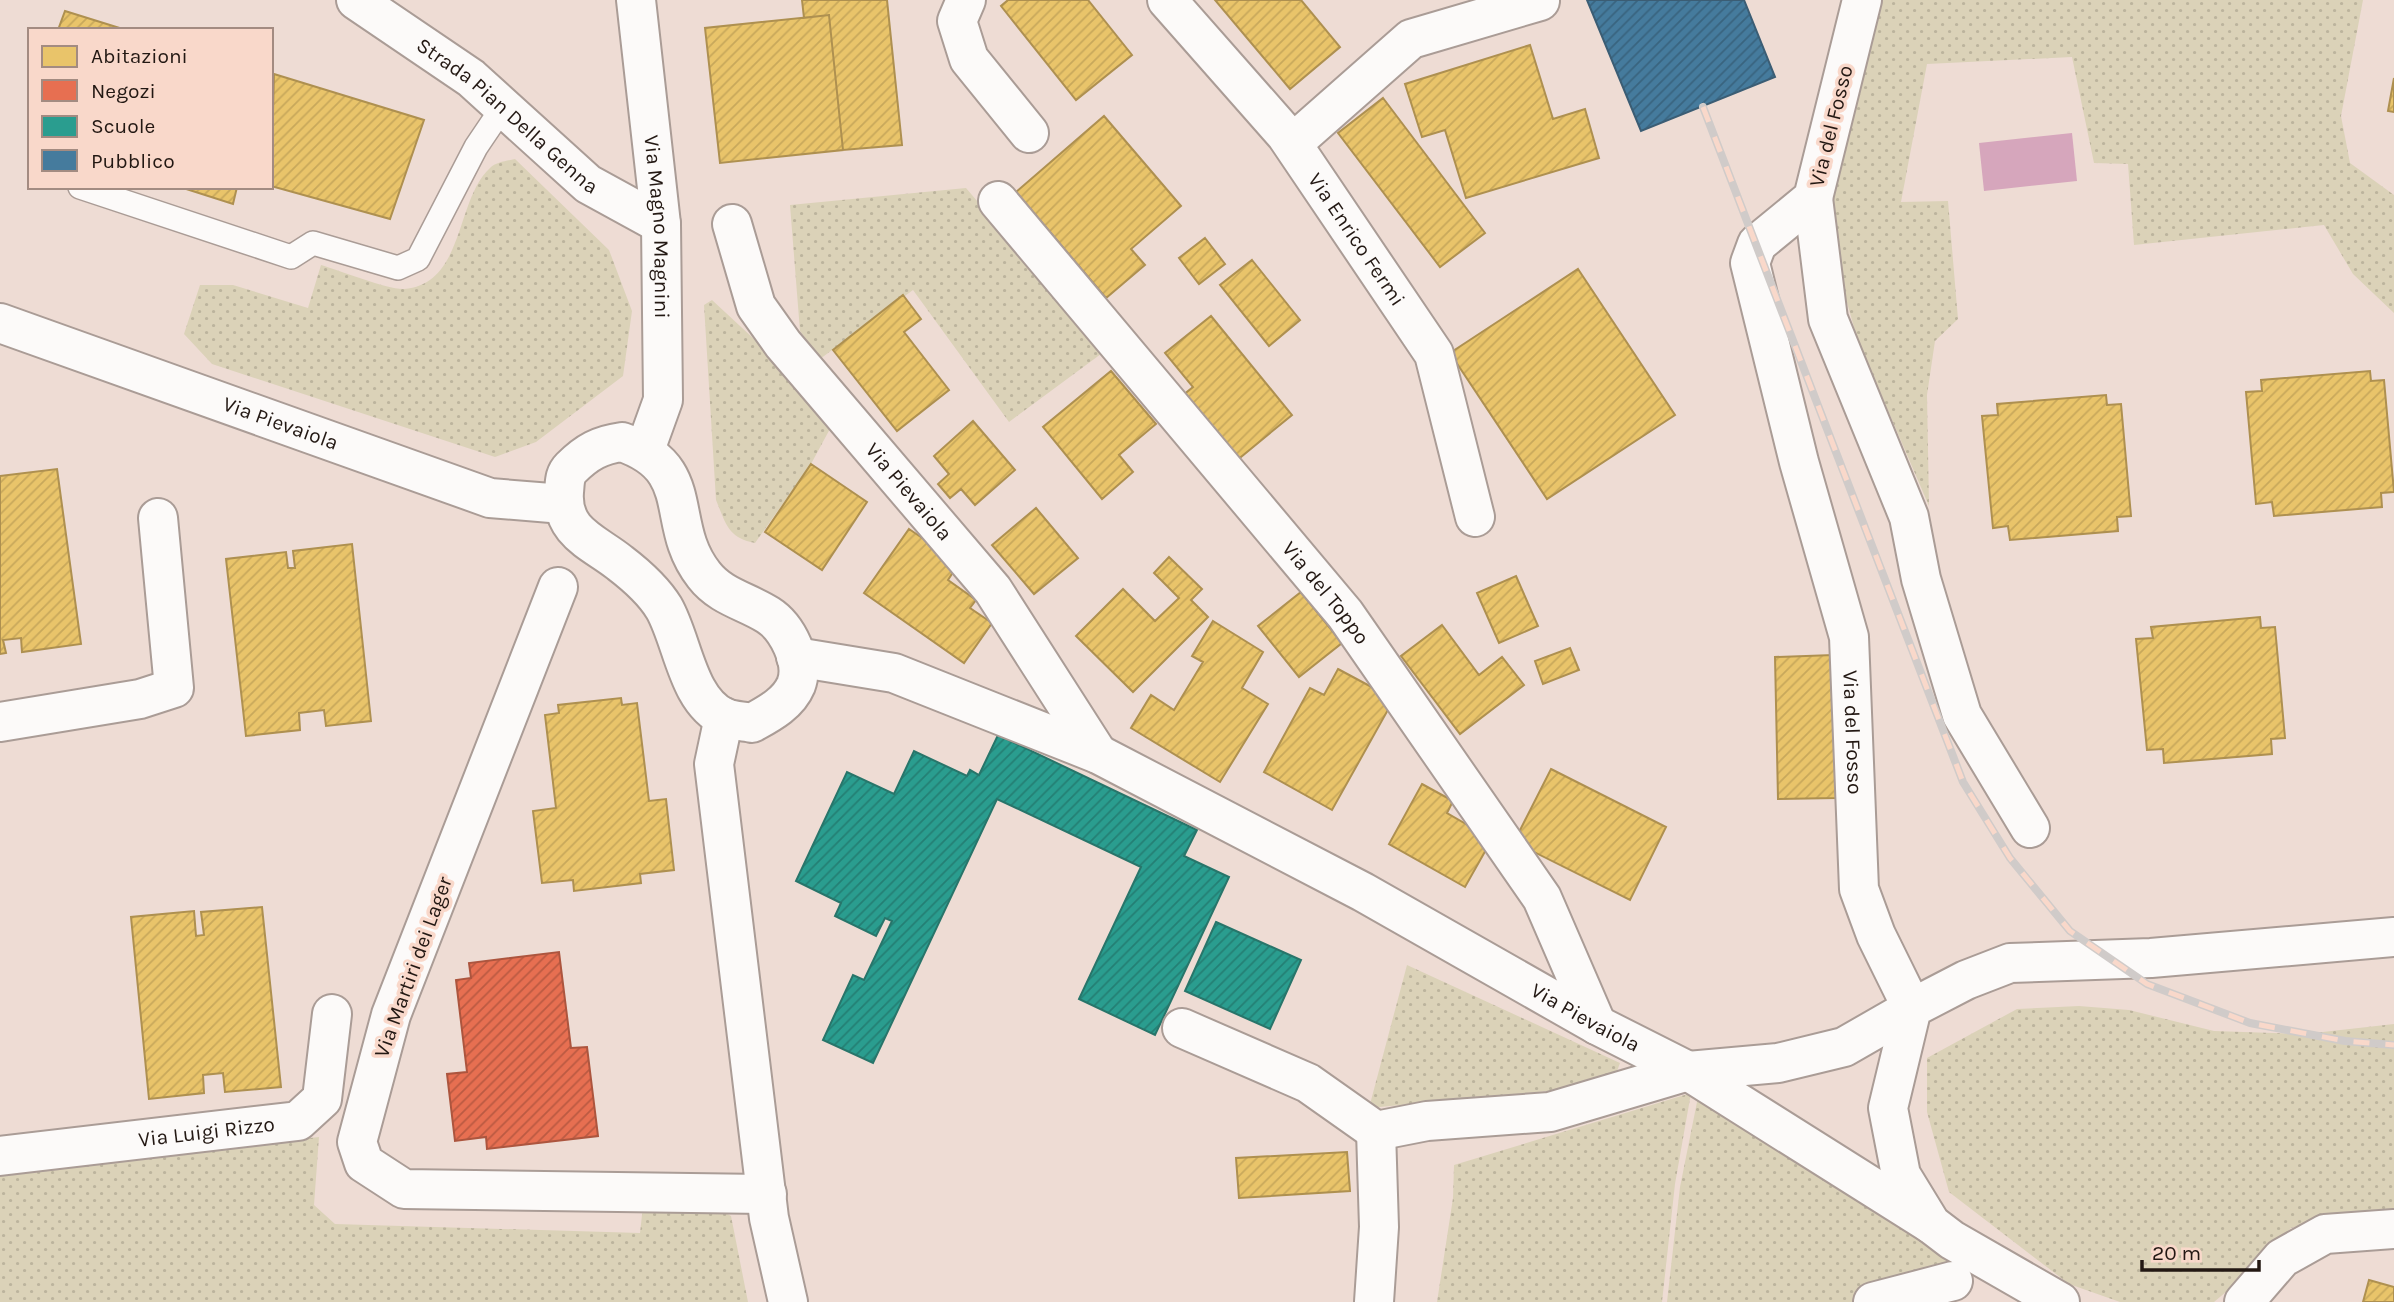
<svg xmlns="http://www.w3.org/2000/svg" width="2394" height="1302" font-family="Karla,sans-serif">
<defs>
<pattern id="green-dots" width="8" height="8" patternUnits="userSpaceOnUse" patternTransform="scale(1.75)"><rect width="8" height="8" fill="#dbd2b8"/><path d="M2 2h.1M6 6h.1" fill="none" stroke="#bcb49d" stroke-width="1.8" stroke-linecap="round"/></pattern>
<pattern id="homes-hatch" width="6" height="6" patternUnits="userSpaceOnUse" patternTransform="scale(1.75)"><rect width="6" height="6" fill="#e9c46a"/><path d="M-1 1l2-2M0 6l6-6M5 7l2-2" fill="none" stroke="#c8a85b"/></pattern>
<pattern id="shops-hatch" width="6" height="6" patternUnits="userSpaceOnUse" patternTransform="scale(1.75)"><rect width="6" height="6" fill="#e76f51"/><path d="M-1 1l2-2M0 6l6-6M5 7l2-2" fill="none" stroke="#bb5a42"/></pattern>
<pattern id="schools-hatch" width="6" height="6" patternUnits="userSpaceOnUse" patternTransform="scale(1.75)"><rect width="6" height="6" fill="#2a9d8f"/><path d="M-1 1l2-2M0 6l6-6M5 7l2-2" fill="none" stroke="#247f74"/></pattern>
<pattern id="public-hatch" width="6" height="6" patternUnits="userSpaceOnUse" patternTransform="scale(1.75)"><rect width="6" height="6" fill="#457b9d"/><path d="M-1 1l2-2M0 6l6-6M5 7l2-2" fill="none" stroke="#39647f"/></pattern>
</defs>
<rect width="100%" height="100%" fill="#eedcd4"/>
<path fill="url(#green-dots)" d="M 1875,0 L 2363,0 L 2341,116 L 2350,163 L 2394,195 L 2394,313 L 2353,274 L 2324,225 L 2134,245 L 2128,164 L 2094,163 L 2072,57 L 1927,64 L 1901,202 L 1948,201 L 1958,319 L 1935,341 L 1927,395 L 1929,506 L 1858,341 L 1823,219 Z
M 515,159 L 609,250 L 632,311 L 623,376 L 536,442 L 495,457 L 212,364 L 184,334 L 200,285 L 233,285 L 308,308 L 321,265 C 338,270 389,290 404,289 C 465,284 455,200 490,168 C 496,162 507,161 515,159 Z
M 966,188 L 1105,351 L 1009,422 L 913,290 L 820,359 L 800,331 L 790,205 Z
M 712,300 L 769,353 L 831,427 L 811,464 L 755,543 C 728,538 726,524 716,500 L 704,305 Z
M 1407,965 L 1620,1063 L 1612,1085 L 1369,1108 Z
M 2079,1006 L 2129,1010 L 2214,1031 L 2305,1034 L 2394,1024 L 2394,1210 L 2342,1215 L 2291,1228 L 2252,1270 L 2214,1302 L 2120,1302 L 2069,1284 L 1949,1192 L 1927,1112 L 1927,1058 L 2017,1009 Z
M 1691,1093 L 1675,1184 L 1662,1302 L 1437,1302 L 1453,1198 L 1454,1165 Z
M 1698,1097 L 1946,1245 L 1946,1302 L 1667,1302 L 1680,1187 Z
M 319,1137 L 314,1205 L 335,1224 L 640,1233 L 643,1206 L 714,1206 L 731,1216 L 748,1302 L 0,1302 L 0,1172 Z"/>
<path fill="#d6a6bc" d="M 2072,133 L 2077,181 L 1984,191 L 1979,143 Z"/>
<path fill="url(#homes-hatch)" stroke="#ae9050" stroke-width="2" d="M 802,0 L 887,0 L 902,145 L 843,150 L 829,15 L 804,18 Z
M 1008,0 L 1088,0 L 1132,55 L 1076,100 L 1001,6 Z
M 1215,0 L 1301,0 L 1340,47 L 1290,89 Z
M 65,11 L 126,30 L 58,30 Z
M 829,15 L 843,150 L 720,163 L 705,28 Z
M 1530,45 L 1553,119 L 1585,109 L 1599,158 L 1466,198 L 1445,130 L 1422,137 L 1405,84 Z
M 274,74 L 424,120 L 390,219 L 271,186 Z
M 2394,78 L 2394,112 L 2388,111 Z
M 1383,98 L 1485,233 L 1440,267 L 1338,133 Z
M 1104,116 L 1181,206 L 1131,249 L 1145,265 L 1106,298 L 1016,192 Z
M 180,187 L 237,187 L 233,204 Z
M 1205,238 L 1225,264 L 1199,284 L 1179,258 Z
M 1252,260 L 1300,320 L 1269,346 L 1220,285 Z
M 1578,269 L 1675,415 L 1547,499 L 1450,353 Z
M 903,295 L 921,319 L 904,332 L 949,390 L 897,431 L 833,350 Z
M 1211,316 L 1292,415 L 1236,461 L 1182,396 L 1193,387 L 1165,353 Z
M 1111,371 L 1156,424 L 1119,455 L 1133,472 L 1102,499 L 1043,427 Z
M 2370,371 L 2371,381 L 2384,380 L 2394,492 L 2381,493 L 2382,507 L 2274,516 L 2272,502 L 2256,504 L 2246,392 L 2262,391 L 2261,380 Z
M 2106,395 L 2107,405 L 2121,404 L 2131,516 L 2117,517 L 2118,531 L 2010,540 L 2008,526 L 1993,528 L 1982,416 L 1998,415 L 1997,404 Z
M 973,421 L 1015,470 L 975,505 L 961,489 L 950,498 L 938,484 L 949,474 L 934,456 Z
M 811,464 L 867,502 L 822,570 L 765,532 Z
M 57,469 L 81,644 L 22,652 L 21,638 L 3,640 L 6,653 L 0,654 L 0,476 Z
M 1036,508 L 1078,558 L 1034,594 L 992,545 Z
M 909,529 L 959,563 L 948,580 L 976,600 L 970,608 L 992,623 L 964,663 L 864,593 Z
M 352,544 L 371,721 L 326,726 L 324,710 L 299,713 L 300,730 L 246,736 L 226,559 L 286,552 L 288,568 L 295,568 L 293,551 Z
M 1169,557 L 1202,589 L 1191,600 L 1208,617 L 1133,692 L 1076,636 L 1123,589 L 1155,621 L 1179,598 L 1154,573 Z
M 1516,576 L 1538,626 L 1499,643 L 1477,593 Z
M 1301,592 L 1342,643 L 1299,677 L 1258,626 Z
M 2260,617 L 2261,628 L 2275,627 L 2285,738 L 2271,739 L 2272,754 L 2164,763 L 2163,749 L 2147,750 L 2136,639 L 2153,638 L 2151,627 Z
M 1213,621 L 1263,652 L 1242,688 L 1268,704 L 1220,782 L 1131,728 L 1151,695 L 1174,710 L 1203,662 L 1192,656 Z
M 1442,625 L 1479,675 L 1502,657 L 1524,685 L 1460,734 L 1401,656 Z
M 1570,648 L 1579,670 L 1543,684 L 1535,661 Z
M 1833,655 L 1836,798 L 1778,799 L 1775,657 Z
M 1338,669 L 1394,699 L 1332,810 L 1264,772 L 1310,688 L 1324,695 Z
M 621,698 L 622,705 L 637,703 L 649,801 L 666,799 L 674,870 L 640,874 L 641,883 L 574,891 L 573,880 L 542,883 L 533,811 L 556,808 L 545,715 L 559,713 L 558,705 Z
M 1551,769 L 1666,827 L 1630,900 L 1514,842 Z
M 1422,784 L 1453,801 L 1447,813 L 1492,839 L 1465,887 L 1389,844 Z
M 262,907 L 281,1087 L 225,1092 L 223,1073 L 203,1075 L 204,1093 L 149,1099 L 131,917 L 194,911 L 196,936 L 204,935 L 201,912 Z
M 1347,1152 L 1350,1191 L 1239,1198 L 1236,1158 Z
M 2369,1280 L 2394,1287 L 2394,1302 L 2363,1302 Z"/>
<path fill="url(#shops-hatch)" stroke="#ac553e" stroke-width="2" d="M 559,952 L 571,1048 L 587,1047 L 598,1136 L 487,1149 L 486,1137 L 455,1141 L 447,1074 L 467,1072 L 456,980 L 471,978 L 469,963 Z"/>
<path fill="url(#schools-hatch)" stroke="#28756a" stroke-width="2" d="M 998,735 L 1197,830 L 1184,856 L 1229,877 L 1155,1035 L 1079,999 L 1141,867 L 997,799 L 873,1063 L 823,1040 L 853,975 L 864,980 L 892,921 L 885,918 L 876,936 L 835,916 L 841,903 L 796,881 L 847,772 L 894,794 L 914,751 L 967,776 L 970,770 L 979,775 Z
M 1216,922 L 1301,960 L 1270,1029 L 1185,991 Z"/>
<path fill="url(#public-hatch)" stroke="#3b5d74" stroke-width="2" d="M 1587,0 L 1744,0 L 1775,77 L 1641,131 Z"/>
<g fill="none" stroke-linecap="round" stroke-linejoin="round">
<defs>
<path id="service" d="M 80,187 L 291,257 L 313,243 L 398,268 L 418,259 L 476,147 L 503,107"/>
<g id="minor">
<path id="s1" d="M 356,0 L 471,78 L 588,184 L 661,224"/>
<path d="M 966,0 L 957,21 L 969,59 L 1029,133"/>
<path id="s2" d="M 1167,0 L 1286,135 L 1434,354 L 1475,517"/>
<path id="s3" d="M 1862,0 L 1813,198 L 1757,244 L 1750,263 L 1799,462 L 1849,637 L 1859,889 L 1876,935 L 1912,1008"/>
<path d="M 1293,143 L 1411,39 L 1540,1"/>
<path d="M 1813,198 L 1828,319 L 1909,517 L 1921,579 L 1962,715 L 2030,828"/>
<path id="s4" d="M 998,201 L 1345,614 L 1542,898 L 1597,1025"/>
<path id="s5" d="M 732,224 L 756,306 L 783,344 L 993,590 L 1098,754"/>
<path d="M 558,587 L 391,1015 L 357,1142 L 364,1163 L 404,1189 L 767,1194"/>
<path d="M 0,722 L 140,699 L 174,688 L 158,518"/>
<path d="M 1182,1028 L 1308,1083 L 1376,1131 L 1427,1121 L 1550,1112 L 1688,1071"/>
<path id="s6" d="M 0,1156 L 298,1121 L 322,1099 L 332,1014"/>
<path d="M 1374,1302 L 1379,1227 L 1376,1131"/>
<path d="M 1873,1302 L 1953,1281"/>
<path d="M 2244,1302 L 2282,1258 L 2325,1234 L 2394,1229"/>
</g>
<g id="tertiary">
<path id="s7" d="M 636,0 L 661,224 L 663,400 L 645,450"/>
<path id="s8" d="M 0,323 L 490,498 L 563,504"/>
<path d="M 622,442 C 700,469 663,523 704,575 C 721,597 746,601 768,615 C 787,627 805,662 796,685 C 788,704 768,714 752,723 C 743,721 733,721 725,718 C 687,701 683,641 664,608 C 653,590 637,576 620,563 C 594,542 561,533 564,492 C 565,483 564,475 571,468 C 587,452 600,445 622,442 Z"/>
<path id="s9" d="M 796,657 L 894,673 L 1098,754 L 1363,892 L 1597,1025 L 1688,1071 L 1931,1224"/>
<path d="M 724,717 L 714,764 L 769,1218 L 788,1302"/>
<path d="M 1688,1071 L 1778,1063 L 1844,1047 L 1912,1008"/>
</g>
<path id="secondary" d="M 2060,1302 L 1952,1240 L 1931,1224 L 1901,1175 L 1888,1108 L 1912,1008 L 1966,980 L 2010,963 L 2151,958 L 2394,937"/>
</defs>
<use href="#service" stroke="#aa9c96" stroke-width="26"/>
<use href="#minor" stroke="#aa9c96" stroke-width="42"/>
<use href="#tertiary" stroke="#aa9c96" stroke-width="42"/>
<use href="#secondary" stroke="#aa9c96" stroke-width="42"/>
<use href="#service" stroke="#fcfaf9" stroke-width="23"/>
<use href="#minor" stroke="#fcfaf9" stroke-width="38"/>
<use href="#tertiary" stroke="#fcfaf9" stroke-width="38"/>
<use href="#secondary" stroke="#fcfaf9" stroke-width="38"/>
<defs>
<path id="rail" d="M 1703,107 L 1963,782 L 2010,858 L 2070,931 L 2147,984 L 2250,1023 L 2345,1041 L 2394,1045"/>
</defs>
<use href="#rail" stroke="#d0cbc9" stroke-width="8"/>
<use href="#rail" stroke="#f9d8ca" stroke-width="5" stroke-dasharray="16" stroke-linecap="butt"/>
</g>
<g text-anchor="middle" stroke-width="7" stroke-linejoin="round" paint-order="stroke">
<g font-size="21" fill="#231813" stroke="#f9d8ca">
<text dy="7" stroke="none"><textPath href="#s1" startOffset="191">Strada Pian Della Genna</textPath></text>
<text transform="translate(1831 126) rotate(-76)" y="7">Via del Fosso</text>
<text dy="7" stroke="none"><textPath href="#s7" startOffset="228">Via Magno Magnini</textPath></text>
<text dy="7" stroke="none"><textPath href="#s2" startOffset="306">Via Enrico Fermi</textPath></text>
<text dy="7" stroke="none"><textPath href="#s8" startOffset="298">Via Pievaiola</textPath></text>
<text dy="7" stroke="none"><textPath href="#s5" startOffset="326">Via Pievaiola</textPath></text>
<text dy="7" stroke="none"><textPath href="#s4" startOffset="511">Via del Toppo</textPath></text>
<text dy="7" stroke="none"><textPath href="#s3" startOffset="779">Via del Fosso</textPath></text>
<text transform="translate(413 967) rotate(-70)" y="7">Via Martiri dei Lager</text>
<text dy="7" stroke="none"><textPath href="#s9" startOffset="873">Via Pievaiola</textPath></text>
<text dy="7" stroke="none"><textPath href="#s6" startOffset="208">Via Luigi Rizzo</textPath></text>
</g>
</g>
<rect x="28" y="28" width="245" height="161" fill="#f9d8ca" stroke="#a38b81" stroke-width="2"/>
<rect x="42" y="46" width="35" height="21" fill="#e9c46a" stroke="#a38b81" stroke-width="2"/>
<text x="91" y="63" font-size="21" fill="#231813">Abitazioni</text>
<rect x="42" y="80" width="35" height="21" fill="#e76f51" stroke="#a38b81" stroke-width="2"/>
<text x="91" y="98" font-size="21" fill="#231813">Negozi</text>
<rect x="42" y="116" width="35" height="21" fill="#2a9d8f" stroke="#a38b81" stroke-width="2"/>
<text x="91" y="133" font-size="21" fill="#231813">Scuole</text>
<rect x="42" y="150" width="35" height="21" fill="#457b9d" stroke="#a38b81" stroke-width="2"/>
<text x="91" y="168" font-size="21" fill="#231813">Pubblico</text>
<path d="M2142 1260v10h117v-10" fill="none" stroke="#231813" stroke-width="3.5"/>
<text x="2152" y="1260" font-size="21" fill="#231813" stroke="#f9d8ca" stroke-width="5" paint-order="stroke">20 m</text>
</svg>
